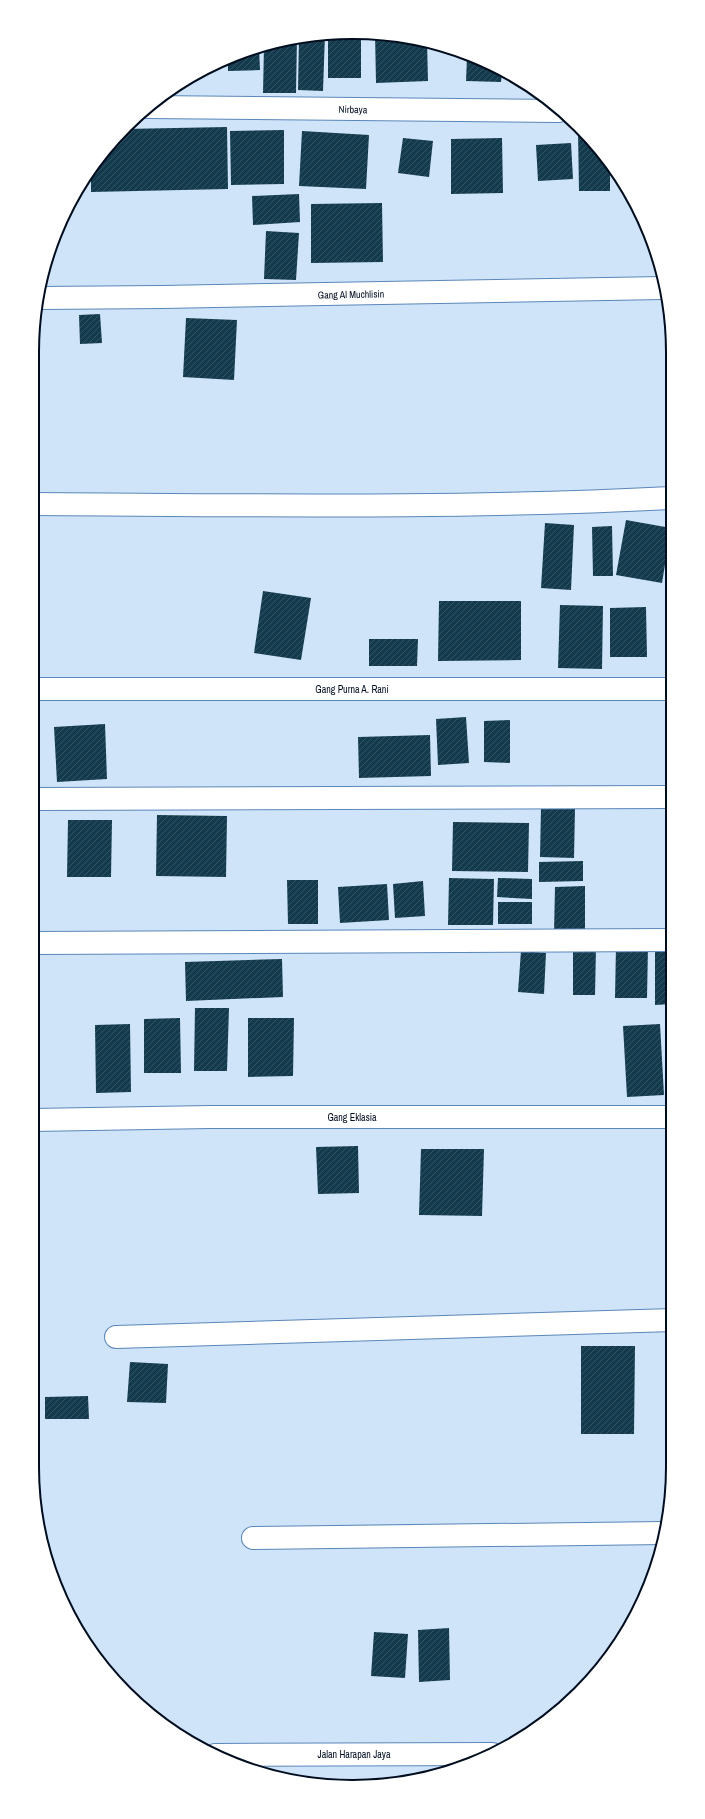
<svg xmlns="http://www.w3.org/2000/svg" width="705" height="1819" font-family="'Archivo Narrow',sans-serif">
<defs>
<pattern id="building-hatch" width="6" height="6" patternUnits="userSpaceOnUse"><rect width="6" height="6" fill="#133b4d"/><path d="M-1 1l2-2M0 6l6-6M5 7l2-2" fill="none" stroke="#335463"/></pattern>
</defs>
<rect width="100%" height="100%" fill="#cfe3f9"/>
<path fill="url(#building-hatch)" d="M 375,33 L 427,41 L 428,81 L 376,83 Z
M 321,34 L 325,34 L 323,91 L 298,90 L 299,37 Z
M 328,37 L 361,37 L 361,78 L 328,78 Z
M 297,38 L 296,93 L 263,93 L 264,46 Z
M 259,47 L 260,70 L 228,71 L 228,59 L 250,49 Z
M 467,57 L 502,73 L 501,82 L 466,81 Z
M 506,75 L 514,79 L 506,79 Z
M 227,127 L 228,189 L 91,192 L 91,170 L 98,157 L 124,129 Z
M 284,130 L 284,184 L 231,185 L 230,131 Z
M 302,131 L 369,135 L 366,189 L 299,186 Z
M 578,131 L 582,131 L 594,141 L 610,165 L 610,191 L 579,191 Z
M 403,138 L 433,141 L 429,177 L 398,173 Z
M 502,138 L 503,193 L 451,194 L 451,139 Z
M 571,143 L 573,179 L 538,181 L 536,145 Z
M 299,194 L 300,222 L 253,225 L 252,196 Z
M 382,203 L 383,262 L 311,263 L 311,204 Z
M 266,231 L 299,233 L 296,280 L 264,279 Z
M 100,314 L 102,343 L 80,344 L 79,315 Z
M 186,318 L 237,320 L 234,380 L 183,377 Z
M 626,520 L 671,528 L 662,583 L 616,575 Z
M 545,523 L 574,525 L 571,590 L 541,588 Z
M 612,526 L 613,576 L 593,576 L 592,527 Z
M 263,591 L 311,598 L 301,660 L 254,653 Z
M 439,601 L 521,601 L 521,660 L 438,661 Z
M 560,605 L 603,606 L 602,669 L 558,668 Z
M 646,607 L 647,657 L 610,657 L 610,608 Z
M 369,639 L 418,639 L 417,666 L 369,666 Z
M 466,717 L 469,763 L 438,765 L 436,719 Z
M 510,720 L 510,763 L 484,762 L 484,721 Z
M 105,724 L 107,779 L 57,782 L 54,727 Z
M 430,735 L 431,776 L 359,778 L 358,737 Z
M 541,808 L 575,808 L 574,858 L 540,857 Z
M 157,815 L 227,816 L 226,877 L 156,876 Z
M 671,816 L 672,879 L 669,879 L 667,817 Z
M 68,820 L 112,820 L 111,877 L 67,877 Z
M 453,822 L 529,823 L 528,872 L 452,871 Z
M 583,861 L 583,881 L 539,882 L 539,862 Z
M 449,878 L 494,879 L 493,925 L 448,925 Z
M 498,878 L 532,879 L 532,899 L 497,897 Z
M 287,880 L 318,880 L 318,924 L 288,924 Z
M 423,881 L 425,916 L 395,918 L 393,884 Z
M 387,884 L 389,920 L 340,923 L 338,887 Z
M 585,886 L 585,933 L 554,933 L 555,887 Z
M 498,902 L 532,902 L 532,924 L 498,924 Z
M 573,946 L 596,947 L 595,995 L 573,995 Z
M 616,946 L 648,946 L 647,998 L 615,998 Z
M 655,949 L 672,949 L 672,1004 L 655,1005 Z
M 521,951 L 546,953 L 544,994 L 518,992 Z
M 282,959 L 283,997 L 186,1001 L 185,962 Z
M 195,1008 L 229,1008 L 227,1071 L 194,1071 Z
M 180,1018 L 181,1073 L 144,1073 L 144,1019 Z
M 248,1018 L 294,1018 L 293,1076 L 248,1077 Z
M 130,1024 L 131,1092 L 96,1093 L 95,1025 Z
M 660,1024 L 664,1095 L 627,1097 L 623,1026 Z
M 358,1146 L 359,1193 L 318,1194 L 316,1147 Z
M 421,1149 L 484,1149 L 482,1216 L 419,1215 Z
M 581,1346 L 635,1346 L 634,1434 L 581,1434 Z
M 130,1362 L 168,1364 L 166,1403 L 127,1402 Z
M 88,1396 L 89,1419 L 45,1419 L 45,1397 Z
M 449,1628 L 450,1680 L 419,1682 L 418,1630 Z
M 374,1632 L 408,1634 L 405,1678 L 371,1676 Z"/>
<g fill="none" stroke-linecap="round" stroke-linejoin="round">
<defs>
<path id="minor" d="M 148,107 L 559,111
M 39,298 L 162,297 L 663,288
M 32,504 C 245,505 458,509 671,498
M 32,689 L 671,689
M 32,799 L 671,797
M 32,943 L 672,940
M 32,1120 L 210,1117 L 672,1117
M 116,1337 L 673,1320
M 253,1538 L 664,1533
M 215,1755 L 492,1754"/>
</defs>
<use href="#minor" stroke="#5a87b9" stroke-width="24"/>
<use href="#minor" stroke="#fff" stroke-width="22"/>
</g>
<g text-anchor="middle" stroke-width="4" stroke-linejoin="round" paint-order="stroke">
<g font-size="10" fill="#000d1f" stroke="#fff">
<text transform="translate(353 109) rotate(1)" y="4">Nirbaya</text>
<text transform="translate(351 294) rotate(-1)" y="4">Gang Al Muchlisin</text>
<text x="352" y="693">Gang Purna A. Rani</text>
<text x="352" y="1121">Gang Eklasia</text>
<text x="354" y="1758">Jalan Harapan Jaya</text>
</g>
</g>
<path d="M0 0H705V1819H0ZM352 39H353A313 313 0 0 1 666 352V1467A313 313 0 0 1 353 1780H352A313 313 0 0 1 39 1467V352A313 313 0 0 1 352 39Z" fill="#fff" fill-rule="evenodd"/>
<path fill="none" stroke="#000d1f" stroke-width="2" d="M352 39H353A313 313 0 0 1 666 352V1467A313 313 0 0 1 353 1780H352A313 313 0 0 1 39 1467V352A313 313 0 0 1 352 39Z"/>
</svg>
